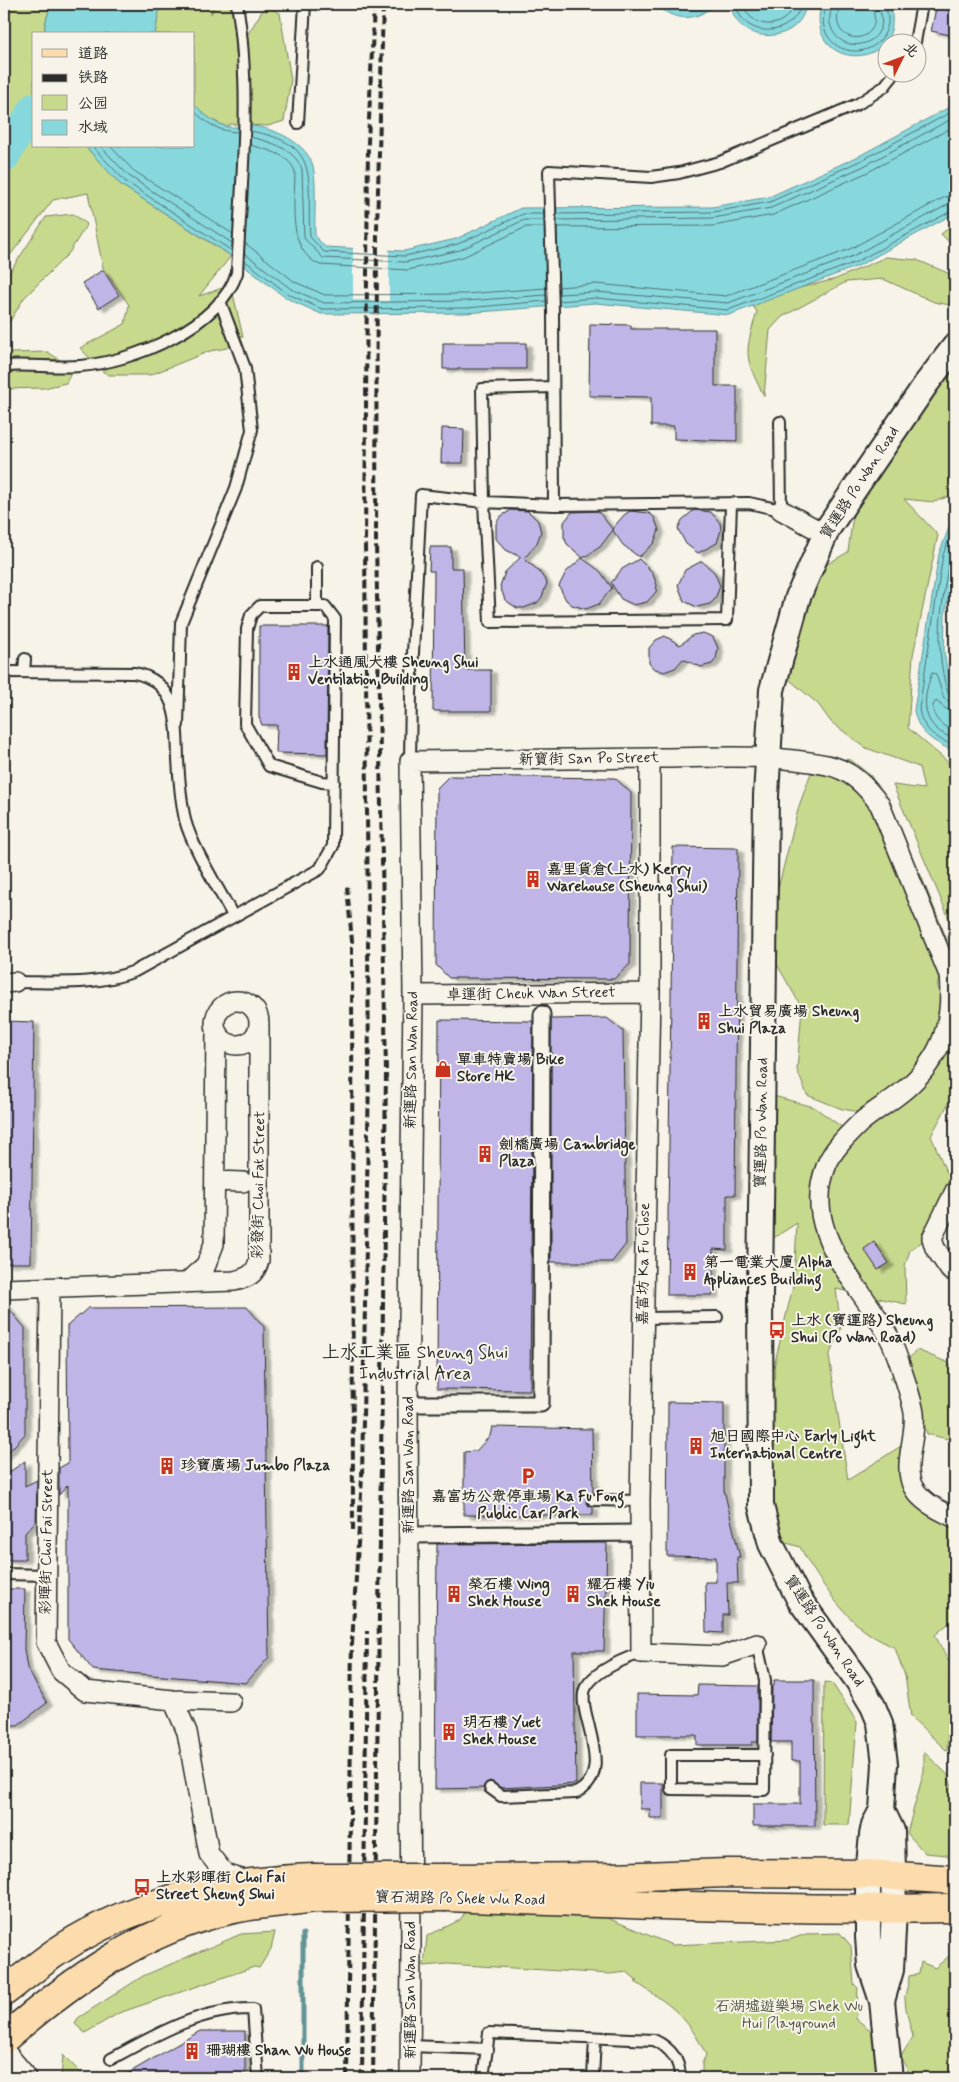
<svg xmlns="http://www.w3.org/2000/svg" width="959" height="2082" font-family="Mynerve,'LXGW WenKai TC',sans-serif">
	<defs>
		<filter id="shadow"><feDropShadow dx="5.5" dy="3" stdDeviation="1" flood-color="#0004"/></filter>
	</defs>
	<rect width="100%" height="100%" fill="#f7f3e8"/>
	<filter id="ink" filterUnits="userSpaceOnUse"><feTurbulence type="fractalNoise" baseFrequency=".02" numOctaves="2"/><feDisplacementMap in="SourceGraphic" scale="10" xChannelSelector="R" yChannelSelector="G"/><feConvolveMatrix kernelMatrix="1 2 1 2 8 2 1 2 1" color-interpolation-filters="sRGB"/></filter>
	<g filter="url(#ink)">
		<!-- green -->
		<path fill="#c7d98d" stroke="#79825c" d="M9 4H51L45 24V34H34V146H85L121 185 231 256 199 296 231 285 243 337 227 348 210 351 150 375H109L102 371 80 348 125 324 129 305 103 268 88 193 53 200 4 263V14Z
			M160 4H213L211 14 215 4H235L236 53 266 5 280 13 291 80 284 121 268 126 230 124 226 127 207 117 194 104V34H155Z
			M73 214 87 224 69 253 24 298 4 331V281L46 217Z
			M955 223V248L941 234Z
			M886 257 917 260 955 276V306L934 302 883 279 846 282 782 317 770 330 764 396C744 357 744 354 757 312L751 303 783 292 836 279Z
			M48 352 73 369 66 383 44 388 4 389V366L10 353Z
			M955 355V494L934 502 904 499 938 535 913 655 908 728 955 768V933L893 785 924 789 919 767 866 748 831 722 818 704 784 675 822 567 848 552 855 500Z
			M817 756 851 760 871 776 893 815 875 814 881 836 896 863 920 873 947 940 937 988 955 992V1091L931 1136 946 1171 954 1176 955 1185 926 1239 910 1250 905 1266 906 1304 836 1289 841 1329 829 1356 848 1480 901 1446 899 1476 930 1507 955 1522V1618L935 1635 950 1664 947 1751 911 1717 905 1676 895 1648C886 1643 876 1639 868 1633 842 1615 815 1575 800 1547L780 1541 766 1556 767 1396 794 1282 797 1223 772 1239 748 1224 755 1091 814 1107 849 1132 875 1115 842 1109 807 1095 797 1070 802 1008 771 954 772 912 799 806Z
			M917 1350 949 1363 955 1370V1434L952 1440 927 1434 920 1407 890 1378Z
			M824 1682 832 1683 857 1722 849 1825H823Z
			M924 1752 948 1775 955 1796V1868L947 1855 925 1853 907 1833 924 1771Z
			M471 1903 586 1909 672 1945 789 1940 806 1934 840 1933 851 1946 854 1984 858 1988 856 2019 881 2038 884 2070 874 2078H702V2063L706 2055C688 2016 671 2005 635 1982L638 1981 627 1972 610 1974 447 1964 424 1966 427 1936 460 1920Z
			M275 1932 271 1949 259 1968 254 1967 119 2013 85 2033 75 2024 78 2018 143 1976 241 1934Z
			M955 1951V2078H906L910 2076 901 2056 913 2037C910 2023 905 2011 905 1997 906 1990 909 1983 909 1976L919 1974 921 1962 935 1968Z
			M63 2055 86 2078H61Z"/>
		<!-- water -->
		<path fill="#87d8dd" stroke="#629396" d="M51 4H160L155 34H45V24Z
			M656 4H714C698 22 673 22 656 4Z
			M731 4H806C801 46 735 46 731 4Z
			M821 4H890C909 72 804 74 821 4Z
			M194 104C203 113 212 122 225 126 233 129 243 125 252 126 274 128 307 143 313 166 317 183 314 217 315 236L325 247 404 251 456 239 521 208 712 207 769 197 859 156 955 104V213L858 266 729 315 595 303 466 313 321 314 286 298 224 251 121 185 85 146H194Z
			M955 512V559L945 615 944 652 949 679 955 697V752C935 742 918 735 914 710L939 554Z"/>
		<!-- pier -->
		<path fill="#f7f3e8" d="M353 246 389 248V301L353 300Z"/>
		<g fill="none" stroke-linecap="round" stroke-linejoin="round">
			<!-- shore -->
			<path stroke="#507072" stroke-width="1" d="M736 4C742 40 794 38 801 4
				M743 4C751 31 786 31 794 4
				M826 4C825 12 822 19 824 27 832 59 879 59 887 27 890 19 886 12 886 4
				M832 4C831 12 828 19 831 27 839 51 873 50 881 27 883 19 880 12 879 4
				M839 4C839 10 836 17 838 24 843 42 869 42 874 24 876 17 872 10 872 4
				M194 111C207 124 220 132 238 132
				M250 131C324 143 306 180 310 237L324 252 405 256 458 244 523 214H544
				M250 137C272 142 293 148 302 169L304 238 323 258 406 262 460 250 524 220H544
				M250 145C267 150 287 153 295 171 295 201 286 250 320 265L408 270 463 257 526 227H544
				M92 146 125 181 232 251
				M100 146 129 176 232 243
				M110 146 134 171 233 234
				M556 214 713 212 770 202 862 160 955 110
				M557 220 713 218 771 208 864 166 955 117
				M557 227 713 226 773 215 868 172 955 126
				M245 243 295 282 325 295 465 294 546 288
				M244 253 291 289 324 303 466 301 546 295
				M244 260 288 294 322 309 466 308 546 301
				M559 287 596 284 726 296 850 249 945 197 955 195
				M559 294 596 292 728 303 853 256 949 204 955 203
				M559 301 596 298 728 310 856 262 955 209
				M955 522 943 555 919 709C922 730 937 739 955 746
				M955 561 951 562 948 566C941 610 934 650 948 693L955 697
				M955 703 944 699 936 674 932 673C921 702 921 728 955 739
				M955 711 946 709 936 701 933 705C932 719 943 727 955 731"/>
			<!-- stream -->
			<path stroke="#629396" stroke-width="5" d="M303 1934V2078"/>
			<!-- river -->
			<path stroke="#87d8dd" stroke-width="29" d="M4 159 34 107"/>
		</g>
		<!-- building -->
		<path fill="#c0b5e6" stroke="#2b2b2b" filter="url(#shadow)" d="M937 4H955V36L931 31Z
			M103 270 119 295 99 308 82 283Z
			M590 324 631 325V329H715V386H737V441L674 439V426H651V397L589 396Z
			M443 343H526V369H443Z
			M442 428 464 429 463 463H441Z
			M511 510 528 511 538 521 541 532 537 543 524 559 538 570 547 583 542 597 537 603 524 608H517L505 600 500 586 505 572 521 557 506 550 496 539V524L500 517Z
			M694 510 711 512 720 523 721 530 717 543 698 553 686 544 678 529 682 520Z
			M598 511 613 530 600 547 583 558 567 544 564 537V522L572 512Z
			M630 511 649 513 654 517 659 530 654 543 639 557 623 545 612 529 624 515Z
			M430 547H451V568H463L465 670H491V711H433L434 571H429Z
			M582 558 600 571 612 588 599 604 586 609 572 605 566 600 559 586 566 572Z
			M639 559 652 572 657 585 656 592 647 602 634 605 621 599 611 583 622 569Z
			M702 561 715 573 720 586 715 599 710 604 697 607 684 601 678 585 685 570Z
			M259 626H328L327 754 276 753 277 725H262L259 717Z
			M703 633 713 637 718 648 716 659 712 664 701 667 683 659 675 668 664 672 653 668 649 663V648L656 640 665 636 680 645 693 635Z
			M449 776 615 778 631 793 630 964 614 979 449 978 436 965 437 788Z
			M673 847 738 848 735 1195H727V1250L713 1249V1295H667Z
			M607 1018 623 1031 626 1244 612 1262H551V1019Z
			M439 1020 533 1021 530 1390 437 1389Z
			M4 1021 34 1022 31 1263H4Z
			M874 1242 889 1263 878 1270 864 1249Z
			M4 1303 25 1328V1434L4 1457Z
			M247 1307 264 1327 269 1657 246 1683 93 1670 68 1639V1485L59 1495V1468L68 1463 67 1326 88 1308Z
			M668 1402 724 1403V1490L740 1557H737L738 1583H727L728 1615H723V1633L706 1632 705 1582H716V1557L667 1556Z
			M492 1427 592 1429 593 1493 587 1496 586 1500 589 1506 593 1507V1515H464V1452L476 1451 490 1436Z
			M25 1461V1486L37 1480 36 1521 25 1533V1560H4V1476Z
			M607 1543 604 1651H574L576 1784 501 1788 490 1781 485 1784 483 1788 435 1789 437 1544Z
			M4 1589H25L24 1649 27 1668 47 1703 18 1725H4Z
			M774 1680H814L815 1826H753V1804H800V1761H791V1742H771L772 1686H774Z
			M698 1685 758 1686V1742H752V1745H697V1735H637V1694L697 1695Z
			M640 1783H663V1818H650V1809H640Z
			M200 2031H245V2078H120Z"/>
		<g fill="none" stroke-linecap="round" stroke-linejoin="round">
			<!-- service casing -->
			<g stroke="#2b2b2b" stroke-width="14">
				<path id="service" d="M915 42 922 4
					M298 123 305 4
					M4 366C29 364 55 368 80 366 133 362 219 327 237 273 241 184 252 92 237 4
					M553 387 482 389 484 502 554 505
					M780 422 781 510 749 503 554 505 553 312 549 171 651 177 679 173 720 162 858 104 884 87 896 72
					M317 567V606
					M4 672 134 673C178 681 177 723 178 759 179 779 181 801 185 820 192 847 219 889 233 916
					M24 672 25 659
					M178 725 181 623 236 488 252 430 245 368 220 301
					M410 761 411 693 421 495 484 502 490 622 727 620 731 504
					M15 982C56 982 97 986 135 971L320 869 333 846 335 619 325 606H260L251 615 247 629 245 724 269 766 322 782 334 783
					M643 1318 717 1317
					M593 1500 640 1501
					M4 1574 47 1575
					M757 1644 765 1680 764 1790 671 1789V1755H765
					M490 1788 501 1796 576 1793C619 1772 573 1709 586 1687 596 1670 624 1659 641 1653
					M410 2046 488 2049
					M111 2059C155 2035 201 2008 253 2009L258 2078
					M483 2078 489 2033 654 2040C671 2048 680 2060 680 2078
					M593 2078 595 2038"/>
			</g>
			<!-- pedestrian casing -->
			<g stroke="#2b2b2b" stroke-width="19">
				<path id="pedestrian" d="M408 1404H541L542 1014
					M409 1535 640 1533"/>
			</g>
			<!-- minor casing -->
			<g stroke="#2b2b2b" stroke-width="22">
				<path id="minor" d="M781 510 825 534
					M650 758V993L640 1501 641 1653 722 1656 757 1644
					M4 983 15 982
					M413 995 650 993
					M215 1023a22 22 0 1 1 44 0a22 22 0 1 1-44 0Z
					M215 1181 243 1182
					M950 1270 935 1248 932 1238 955 1191
					M186 1283 206 1265 214 1244 216 1031
					M4 1289 234 1281C248 1278 256 1274 259 1260V1026
					M50 1289 46 1642 61 1671 85 1691 173 1700 231 1702
					M173 1700 187 1732 209 1854 225 1874 248 1881
					M410 2078 411 1945 408 1404 413 995 410 761C491 760 572 759 653 758 710 758 771 753 827 765 851 770 866 786 880 805L949 975C953 1019 944 1053 911 1084 896 1099 876 1109 860 1123 848 1135 834 1148 827 1164 798 1235 863 1284 891 1341 897 1354 912 1399 914 1413 917 1436 902 1465 913 1487 922 1503 940 1510 955 1518"/>
			</g>
			<!-- tertiary casing -->
			<g stroke="#2b2b2b" stroke-width="28">
				<path id="tertiary" d="M882 1810 892 1831 894 1910 891 1970 882 2001
					M890 2078 882 2001 870 1965 868 1937V1874L872 1835 874 1825 882 1810 885 1764 880 1723 873 1706 858 1681 799 1599 771 1544 761 1506 760 1292 766 796 772 690 798 597 828 528 926 384 955 346"/>
			</g>
			<!-- secondary casing -->
			<g stroke="#2b2b2b" stroke-width="31">
				<path id="secondary" d="M4 2057 22 2078"/>
			</g>
			<!-- primary casing -->
			<g stroke="#2b2b2b" stroke-width="31">
				<path id="primary" d="M445 1878 612 1877 728 1873 868 1874 955 1880
					M446 1897C616 1904 785 1911 955 1908
					M4 1992C21 1979 38 1965 55 1953 132 1901 223 1881 314 1878
					M4 2039C72 1980 143 1929 233 1909 260 1903 289 1902 316 1898"/>
			</g>
			<!-- service -->
			<use href="#service" stroke="#f7f3e8" stroke-width="10"/>
			<!-- pedestrian -->
			<use href="#pedestrian" stroke="#f7f3e8" stroke-width="15"/>
			<!-- minor -->
			<use href="#minor" stroke="#f7f3e8" stroke-width="19"/>
			<!-- tertiary -->
			<use href="#tertiary" stroke="#f7f3e8" stroke-width="24"/>
			<!-- secondary -->
			<use href="#secondary" stroke="#f7f3e8" stroke-width="28"/>
			<!-- primary -->
			<use href="#primary" stroke="#fcdcac" stroke-width="28"/>
			<!-- rail -->
			<path stroke="#2b2b2b" stroke-width="4" stroke-dasharray="8 4" stroke-linecap="butt" d="M347 887 352 941 353 1530
				M352 1644 362 1477 369 1073 365 542 368 143 374 4
				M347 2078 352 1637
				M362 2078 367 1631
				M373 2078 386 1072 376 541 377 228 383 4"/>
			<!-- primary-bridge casing -->
			<g stroke="#2b2b2b" stroke-width="31" stroke-linecap="butt">
				<path id="primary-bridge" d="M314 1878H445
					M316 1898 446 1897"/>
			</g>
			<!-- primary-bridge -->
			<use href="#primary-bridge" stroke="#fcdcac" stroke-width="28"/>
		</g>
	</g>
	<!-- icons -->
	<defs>
		<g id="building-bare" transform="scale(1.35)"><path d="M-4-6H4V6H1V3H-1V6H-4ZM-2.5-4.3h1.7v1.8h-1.7ZM.8-4.3h1.7v1.8H.8ZM-2.5-1h1.7V.8h-1.7ZM.8-1h1.7V.8H.8Z" fill="#c8321e" stroke="#f7f3e8" stroke-width="2.5" paint-order="stroke"/></g>
		<g id="shop-bare" transform="scale(1.35)"><path d="M-5-2.5h2.3a2.7 3.5 0 0 1 5.4 0H5L5.5 6h-11ZM-1.5-2.5h3a1.5 2.3 0 0 0-3 0Z" fill="#c8321e" stroke="#f7f3e8" stroke-width="2.5" paint-order="stroke"/></g>
		<g id="bus-bare" transform="scale(1.35)"><path d="M-5-6H5V4H4V6H2V4H-2V6H-4V4H-5ZM-3.5-4V0h7V-4ZM-3.5 1.2v1.5H-2V1.2ZM2 1.2v1.5H3.5V1.2Z" fill="#c8321e" stroke="#f7f3e8" stroke-width="2.5" paint-order="stroke"/></g>
		<g id="parking-bare" transform="scale(1.35)"><path d="M-3.5-5.5H1a3.5 3.5 0 0 1 0 7H-1V5.5H-3.5ZM-1-3.4V-.6H.8a1.4 1.4 0 0 0 0-2.8Z" fill="#c8321e" stroke="#f7f3e8" stroke-width="2.5" paint-order="stroke"/></g>
	</defs>
	<g fill-rule="evenodd">
		<use href="#building-bare" x="294" y="672"/>
		<use href="#building-bare" x="533" y="879"/>
		<use href="#building-bare" x="704" y="1021"/>
		<use href="#shop-bare" x="443" y="1069"/>
		<use href="#building-bare" x="485" y="1154"/>
		<use href="#building-bare" x="690" y="1272"/>
		<use href="#bus-bare" x="777" y="1330"/>
		<use href="#building-bare" x="696" y="1446"/>
		<use href="#building-bare" x="167" y="1466"/>
		<use href="#parking-bare" x="528" y="1476"/>
		<use href="#building-bare" x="454" y="1594"/>
		<use href="#building-bare" x="573" y="1594"/>
		<use href="#building-bare" x="449" y="1732"/>
		<use href="#bus-bare" x="142" y="1887"/>
		<use href="#building-bare" x="192" y="2051"/>
	</g>
	<g text-anchor="middle" dominant-baseline="central" stroke-width="4" stroke-linejoin="round" paint-order="stroke">
		<!-- street labels -->
		<g font-size="15" fill="#2b2b2b" stroke="#f7f3e8">
			<text transform="translate(860 483) rotate(-57)">寶運路 Po Wan Road</text>
			<text transform="translate(589 759) rotate(-1)">新寶街 San Po Street</text>
			<text transform="translate(531 994) rotate(-1)">卓運街 Cheuk Wan Street</text>
			<text transform="translate(412 1060) rotate(-89)">新運路 San Wan Road</text>
			<text transform="translate(762 1123) rotate(-89)">寶運路 Po Wan Road</text>
			<text transform="translate(259 1185) rotate(-89)">彩發街 Choi Fat Street</text>
			<text transform="translate(644 1264) rotate(-89)">嘉富坊 Ka Fu Close</text>
			<text transform="translate(409 1465) rotate(-90)">新運路 San Wan Road</text>
			<text transform="translate(47 1542) rotate(-89)">彩暉街 Choi Fai Street</text>
			<text transform="translate(824 1631) rotate(56)">寶運路 Po Wan Road</text>
			<text transform="translate(460 1899) rotate(1)">寶石湖路 Po Shek Wu Road</text>
			<text transform="translate(411 1990) rotate(-90)">新運路 San Wan Road</text>
		</g>
		<!-- poi labels -->
		<g font-size="15" font-weight="bold" fill="#2b2b2b" stroke="#f7f3e8" text-anchor="start">
			<text x="308" y="663">上水通風大樓 Sheung Shui<tspan x="308" dy="17">Ventilation Building</tspan></text>
			<text x="547" y="870">嘉里貨倉(上水) Kerry<tspan x="547" dy="17">Warehouse (Sheung Shui)</tspan></text>
			<text x="718" y="1012">上水貿易廣場 Sheung<tspan x="718" dy="17">Shui Plaza</tspan></text>
			<text x="457" y="1060">單車特賣場 Bike<tspan x="457" dy="17">Store HK</tspan></text>
			<text x="499" y="1145">劍橋廣場 Cambridge<tspan x="499" dy="17">Plaza</tspan></text>
			<text x="704" y="1263">第一電業大廈 Alpha<tspan x="704" dy="17">Appliances Building</tspan></text>
			<text x="791" y="1321">上水 (寶運路) Sheung<tspan x="791" dy="17">Shui (Po Wan Road)</tspan></text>
			<text x="710" y="1437">旭日國際中心 Early Light<tspan x="710" dy="17">International Centre</tspan></text>
			<text x="181" y="1466">珍寶廣場 Jumbo Plaza</text>
			<text x="528" y="1497" text-anchor="middle">嘉富坊公衆停車場 Ka Fu Fong<tspan x="528" dy="17">Public Car Park</tspan></text>
			<text x="468" y="1585">榮石樓 Wing<tspan x="468" dy="17">Shek House</tspan></text>
			<text x="587" y="1585">耀石樓 Yiu<tspan x="587" dy="17">Shek House</tspan></text>
			<text x="463" y="1723">玥石樓 Yuet<tspan x="463" dy="17">Shek House</tspan></text>
			<text x="156" y="1878">上水彩暉街 Choi Fai<tspan x="156" dy="17">Street Sheung Shui</tspan></text>
			<text x="206" y="2051">珊瑚樓 Shan Wu House</text>
		</g>
		<!-- park labels -->
		<g font-size="15" fill="#525644" stroke="#f7f3e8">
			<text x="789" y="2007">石湖墟遊樂場 Shek Wu<tspan x="789" dy="17">Hui Playground</tspan></text>
		</g>
		<!-- quarter labels -->
		<g font-size="18" fill="#2b2b2b" stroke="#f7f3e8">
			<text x="415" y="1353">上水工業區 Sheung Shui<tspan x="415" dy="21">Industrial Area</tspan></text>
		</g>
	</g>
	<!-- margin -->
	<rect width="959" height="2082" fill="none" stroke="#f7f3e8" stroke-width="20"/>
	<rect x="10" y="10" width="939" height="2062" fill="none" stroke="#2b2b2b" stroke-width="2" filter="url(#ink)"/>
	<!-- legend -->
	<rect x="32" y="32" width="162" height="115" fill="#f7f3e8" stroke="#a5a39c"/>
	<rect x="42" y="49" width="25" height="8" fill="#fcdcac" stroke="#a5a39c"/>
	<text x="78" y="58" font-size="15" fill="#2b2b2b">道路</text>
	<rect x="42" y="74" width="25" height="8" fill="#2b2b2b" stroke="#a5a39c"/>
	<text x="78" y="82" font-size="15" fill="#2b2b2b">铁路</text>
	<rect x="42" y="95" width="25" height="15" fill="#c7d98d" stroke="#a5a39c"/>
	<text x="78" y="108" font-size="15" fill="#2b2b2b">公园</text>
	<rect x="42" y="120" width="25" height="15" fill="#87d8dd" stroke="#a5a39c"/>
	<text x="78" y="132" font-size="15" fill="#2b2b2b">水域</text>
	<!-- north arrow -->
	<g transform="translate(902 58) rotate(48)"><circle r="24" fill="#f7f3e8" stroke="#a5a39c"/>
	<path d="M0-4L9 19L0 12L-9 19Z" fill="#c8321e"/>
	<text y="-8" font-size="14" font-weight="bold" text-anchor="middle" fill="#2b2b2b">北</text>
	</g>
</svg>
